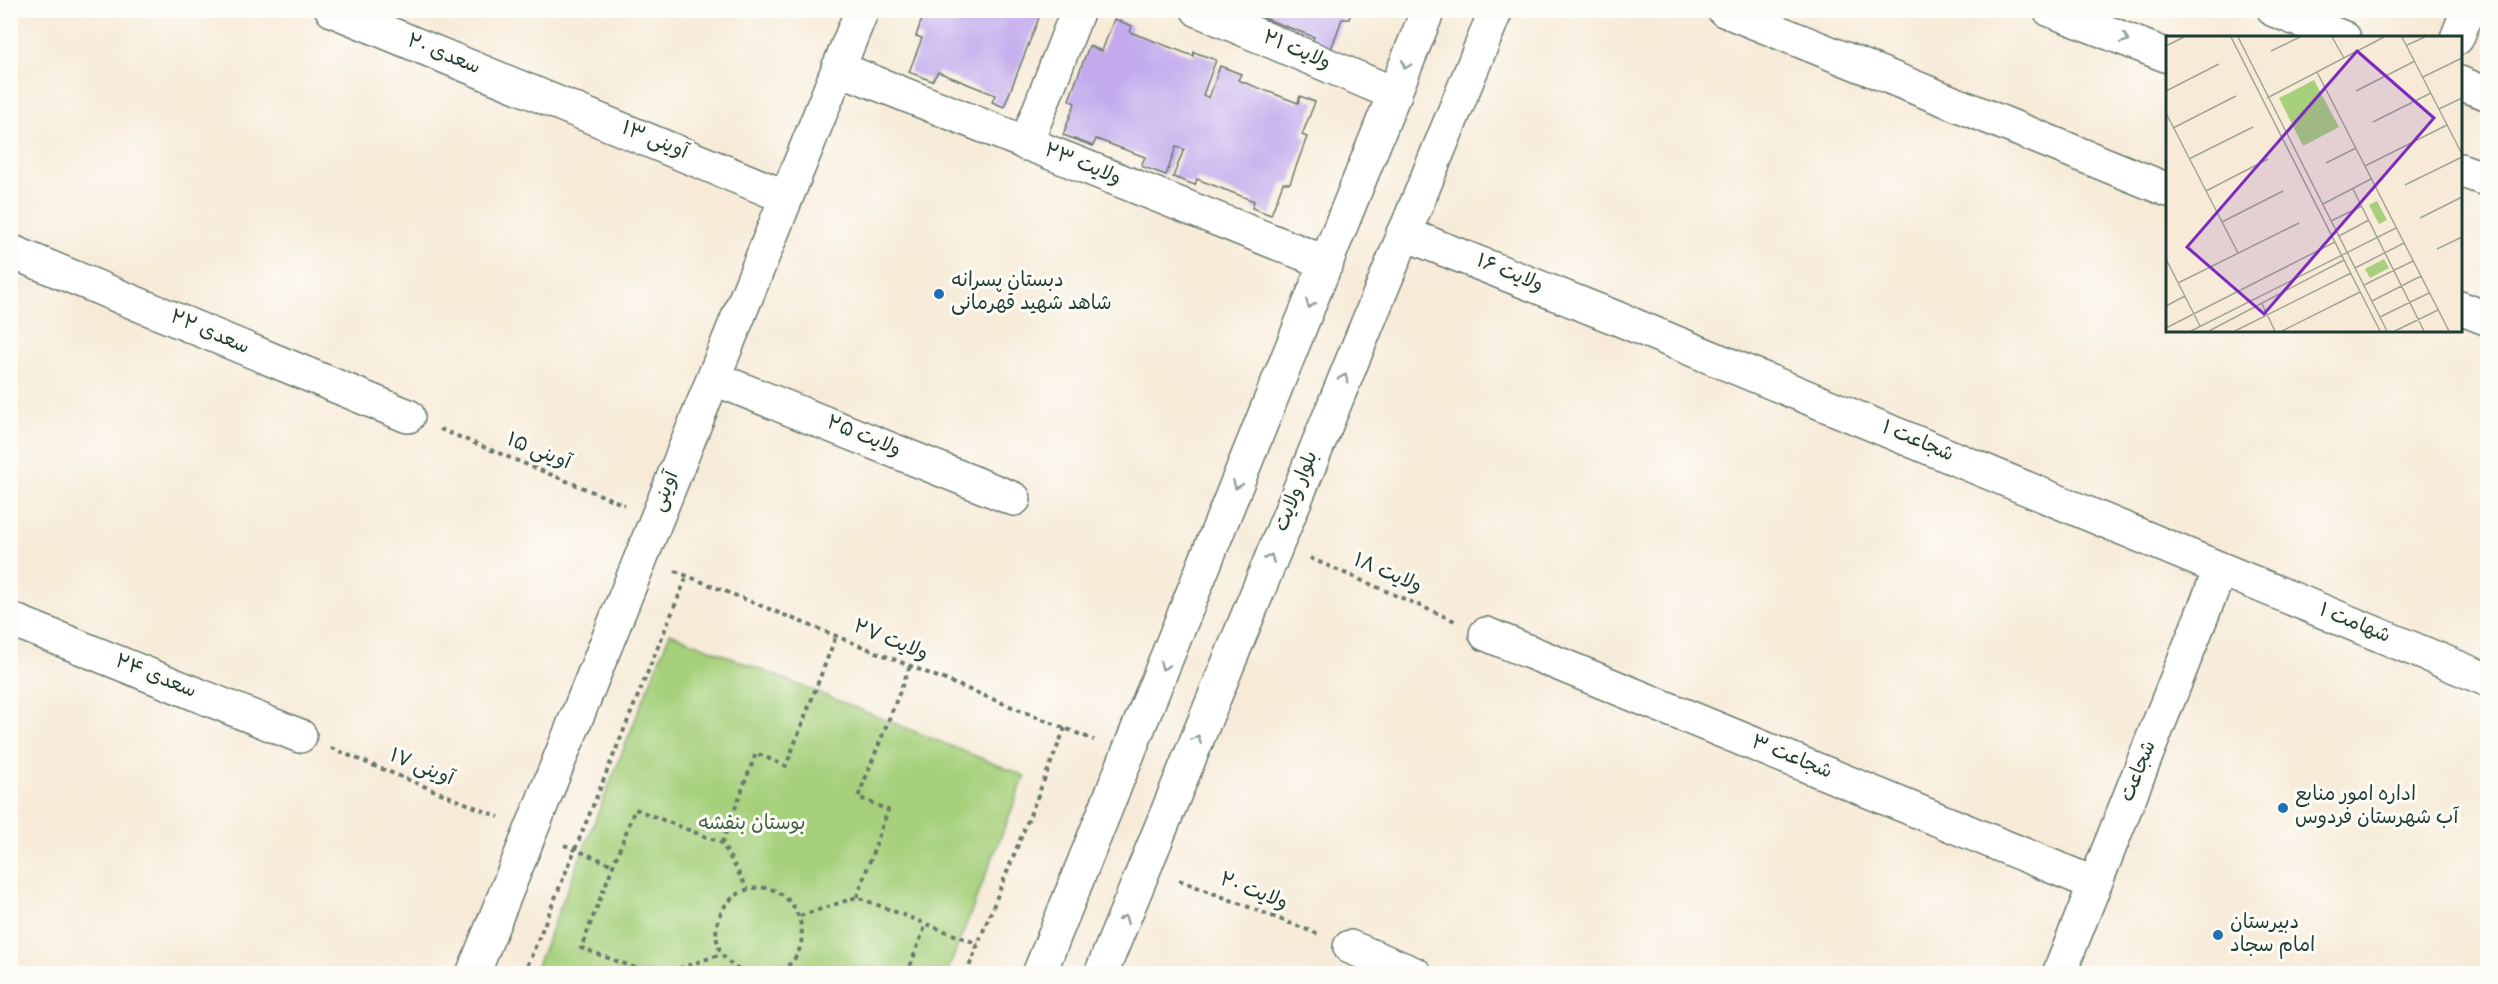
<svg xmlns="http://www.w3.org/2000/svg" width="2498" height="984" font-family="'Gochi Hand','Playpen Sans Arabic',sans-serif">
	<rect width="100%" height="100%" fill="#fdfcf7"/>
	<filter id="ink" filterUnits="userSpaceOnUse"><feTurbulence type="fractalNoise" baseFrequency=".0167" numOctaves="2"/><feDisplacementMap in="SourceGraphic" scale="12" xChannelSelector="R" yChannelSelector="G"/><feConvolveMatrix kernelMatrix="1 2 1 2 8 2 1 2 1" color-interpolation-filters="sRGB"/></filter>
	<filter id="wash" filterUnits="userSpaceOnUse"><feTurbulence type="fractalNoise" baseFrequency=".008" numOctaves="4" result="noise"/><feDisplacementMap in="SourceGraphic" scale="24" xChannelSelector="R" yChannelSelector="G"/><feGaussianBlur stdDeviation="1.35" result="paint"/><feColorMatrix in="noise" values="0 0 0 0 0 0 0 0 0 0 0 0 0 0 0 0 0 1.4 0 .05"/><feComposite in="paint" operator="in"/></filter>
	<g filter="url(#wash)">
		<rect width="100%" height="100%" fill="#f7ebd8"/>
		<!-- green -->
		<path fill="#a6d07b" stroke="#628658" stroke-width="1.5" d="M670 633 1025 776 947 973H534Z"/>
		<g id="blocks">
			<!-- building -->
			<path fill="#c2aaed" d="M925 10H1042L1004 107 992 102 995 95 938 72 932 81 909 72 922 38 916 36Z
				M1233 10H1352L1349 19H1342L1330 52 1311 45 1314 37 1256 15 1254 21Z
				M1114 19 1132 26 1130 32 1193 56 1194 52 1216 60 1203 95 1209 98 1220 66 1241 74 1238 80 1298 103 1300 96 1315 102 1302 135 1307 137 1290 183H1283L1271 215 1252 208 1254 201 1197 179 1195 185 1173 177 1184 149 1176 147 1166 175 1141 166 1145 157 1096 139 1093 146 1063 135 1075 103 1069 100 1089 46 1102 51Z"/>
		</g>
	</g>
	<g filter="url(#ink)">
		<use href="#blocks" fill-opacity="0" stroke="#6b7a6d" stroke-width="1.5"/>
		<g fill="none" stroke-linecap="round" stroke-linejoin="round">
			<!-- minor casing -->
			<g stroke="#6b7a6d" stroke-width="36">
				<path id="minor" d="M332 10 786 197
					M1198 10 1395 94
					M1724 10 2168 190
					M2050 10 2168 56
					M2274 10 2344 38
					M2457 38 2468 10
					M838 68 1327 263
					M2460 83 2488 94
					M1026 144 1078 10
					M2460 170 2488 180
					M1403 233 1614 317 2488 680
					M10 251 408 416
					M2460 308 2488 319
					M713 378 1014 499
					M10 619 300 736
					M1486 634 2095 884
					M1350 947 1415 974
					M473 974 862 10
					M1039 974 1428 10
					M1101 974 1496 10
					M2059 974 2220 570"/>
			</g>
			<!-- path -->
			<path stroke="#6b7a6d" stroke-width="4" stroke-dasharray="4.5 4.5" stroke-linecap="butt" d="M440 429 625 505
				M1310 558 1455 621
				M675 571 1094 740
				M331 748 499 817
				M722 843 756 753 786 766 836 636
				M564 845 613 865
				M1179 880 1318 934
				M857 897 888 810 858 797 910 666
				M800 916 857 897 978 944
				M524 974 687 576
				M652 974 581 948 635 809 722 843 748 890
				M662 974 722 954
				M747 974C737 969 727 963 722 954 708 930 721 899 746 890 798 872 828 958 771 974
				M907 974 926 924
				M966 974 1065 728"/>
			<!-- minor -->
			<use href="#minor" stroke="#fff" stroke-width="33"/>
		</g>
		<!-- one-way arrows -->
		<defs><path id="oneway-chevron" d="M-2-3.5L2.5 0L-2 3.5" fill="none" stroke-width="1.6" stroke-linecap="round" stroke-linejoin="round" transform="scale(1.5)"/></defs>
		<g stroke="#8f9e9a">
			<use href="#oneway-chevron" transform="translate(2125 39) rotate(21)"/>
			<use href="#oneway-chevron" transform="translate(1406 65) rotate(112)"/>
			<use href="#oneway-chevron" transform="translate(1310 304) rotate(112)"/>
			<use href="#oneway-chevron" transform="translate(1344 378) rotate(-68)"/>
			<use href="#oneway-chevron" transform="translate(1237 485) rotate(112)"/>
			<use href="#oneway-chevron" transform="translate(1270 558) rotate(-68)"/>
			<use href="#oneway-chevron" transform="translate(1164 666) rotate(112)"/>
			<use href="#oneway-chevron" transform="translate(1197 739) rotate(-68)"/>
			<use href="#oneway-chevron" transform="translate(1124 919) rotate(-68)"/>
		</g>
	</g>
	<!-- markers -->
	<g fill="#1f6fb2" stroke="#fdfcf7" stroke-width="2">
		<circle cx="939" cy="294" r="6"/>
		<circle cx="2283" cy="808" r="6"/>
		<circle cx="2218" cy="935" r="6"/>
	</g>
	<g text-anchor="middle" dominant-baseline="central" stroke-width="6" stroke-linejoin="round" paint-order="stroke">
		<!-- street labels -->
		<g font-size="20" fill="#1f3d34" stroke="#fdfcf7">
			<text transform="translate(1296 52) rotate(23)">ولایت ۲۱</text>
			<text transform="translate(443 56) rotate(22)">سعدی ۲۰</text>
			<text transform="translate(654 142) rotate(22)">آوینی ۱۳</text>
			<text transform="translate(1082 166) rotate(22)">ولایت ۲۳</text>
			<text transform="translate(1509 275) rotate(22)">ولایت ۱۶</text>
			<text transform="translate(209 334) rotate(23)">سعدی ۲۲</text>
			<text transform="translate(863 438) rotate(22)">ولایت ۲۵</text>
			<text transform="translate(1917 443) rotate(23)">شجاعت ۱</text>
			<text transform="translate(538 453) rotate(22)">آوینی ۱۵</text>
			<text transform="translate(667 492) rotate(-68)">آوینی</text>
			<text transform="translate(1298 492) rotate(-68)">بلوار ولایت</text>
			<text transform="translate(1387 575) rotate(23)">ولایت ۱۸</text>
			<text transform="translate(2354 625) rotate(22)">شهامت ۱</text>
			<text transform="translate(890 642) rotate(22)">ولایت ۲۷</text>
			<text transform="translate(155 678) rotate(22)">سعدی ۲۴</text>
			<text transform="translate(1791 759) rotate(22)">شجاعت ۳</text>
			<text transform="translate(421 769) rotate(22)">آوینی ۱۷</text>
			<text transform="translate(2140 772) rotate(-68)">شجاعت</text>
			<text transform="translate(1253 893) rotate(21)">ولایت ۲۰</text>
		</g>
		<!-- poi labels -->
		<g font-size="20" fill="#1f3d34" stroke="#fdfcf7" text-anchor="start">
			<text x="951" y="282">دبستان پسرانه<tspan x="951" dy="23">شاهد شهید قهرمانی</tspan></text>
			<text x="2295" y="796">اداره امور منابع<tspan x="2295" dy="23">آب شهرستان فردوس</tspan></text>
			<text x="2230" y="924">دبیرستان<tspan x="2230" dy="23">امام سجاد</tspan></text>
		</g>
		<!-- park labels -->
		<g font-size="20" fill="#416246" stroke="#fdfcf7">
			<text x="752" y="825">بوستان بنفشه</text>
		</g>
	</g>
	<!-- overview -->
	<g transform="translate(2166 36)">
		<rect width="296" height="296" fill="#f7ebd8"/>
		<path d="M148 44 173 91 137 110 113 62ZM211 165 221 184 213 188 203 169ZM218 223 223 232 204 242 199 233Z" fill="#a6d07b"/>
		<path fill="none" stroke="#a1a596" stroke-width="1.5" d="M65 1 214 295M72 1 221 295M166 1 178 22M236 1 296 118M241 9 259 1M0 10 18 1M105 15 134 1M151 36 283 295M257 41 296 22M0 55 53 28M190 55 249 25M101 62 218 1M273 73 296 62M0 77 72 217M207 86 265 57M7 92 70 60M23 123 87 91M160 127 190 112M199 130 281 89M239 149 296 121M187 153 258 295M40 155 102 123M157 168 205 143M254 182 296 161M165 185 196 170M56 186 117 155M173 200 203 184M271 213 296 201M0 223 34 290M189 232 238 207M12 247 133 187M198 249 247 225M206 265 255 240M96 268 109 295M0 270 19 260M214 281 263 257M0 292 169 206M25 295 230 192M43 295 178 224M69 295 185 237M116 295 194 256M229 295 272 274"/>
		<path fill="#7b2cbf" fill-opacity="0.15" stroke="#7b2cbf" stroke-width="3" d="M191 15 268 82 98 278 21 211Z"/>
		<rect width="296" height="296" fill="none" stroke="#1f3d34" stroke-width="3"/>
	</g>
	<!-- margin -->
	<rect width="2498" height="984" fill="none" stroke="#fdfcf7" stroke-width="36"/>
</svg>
